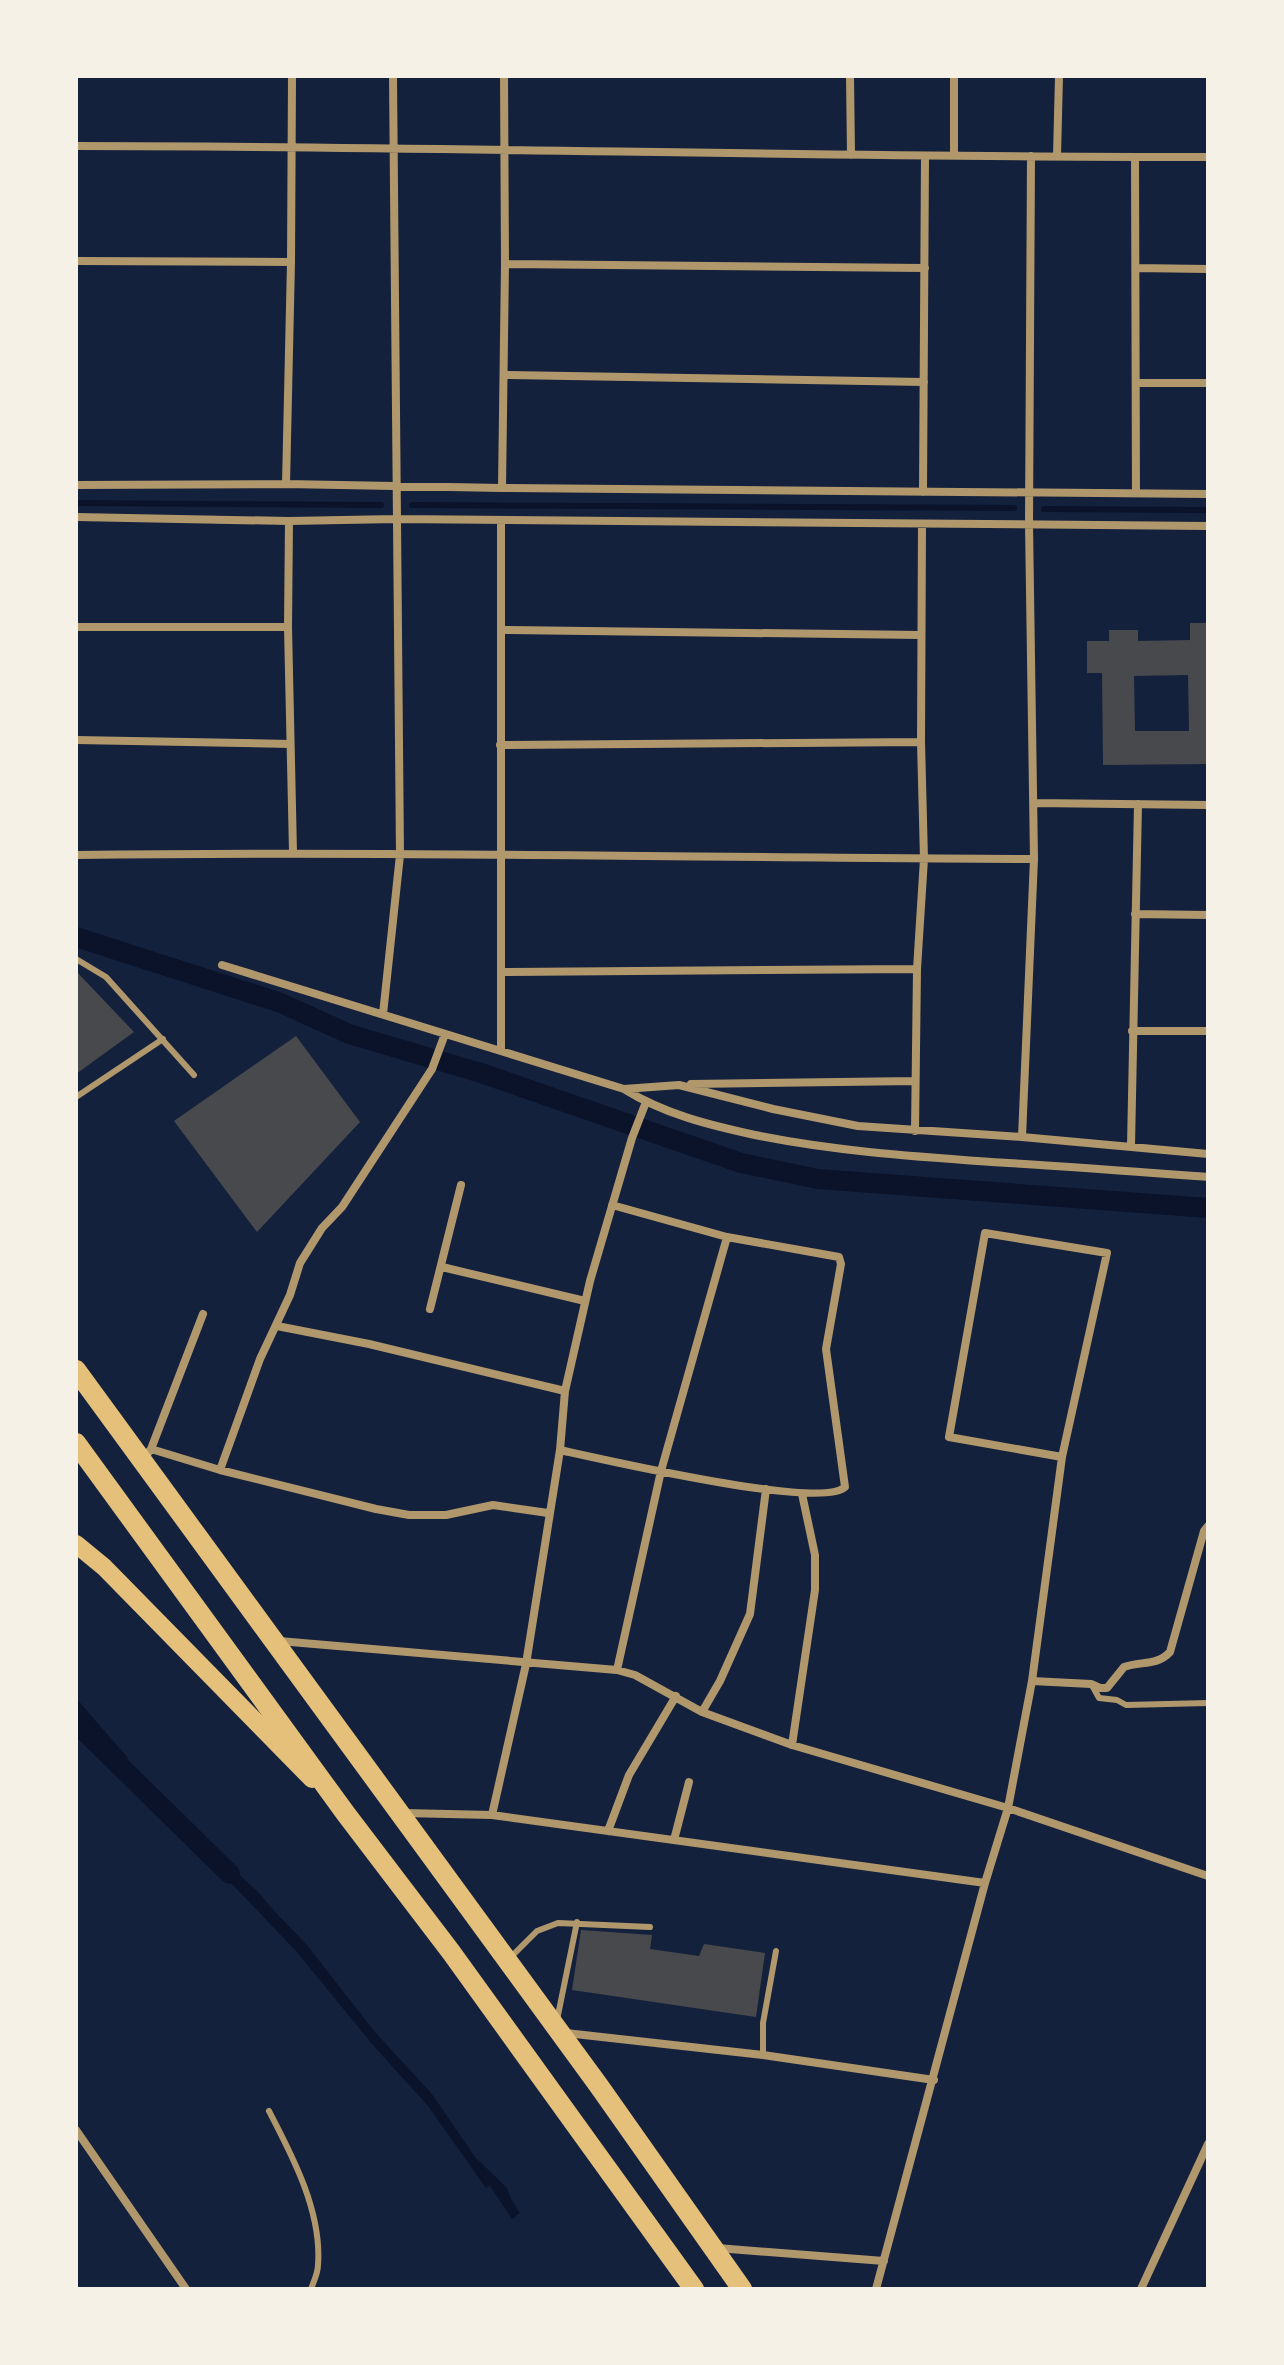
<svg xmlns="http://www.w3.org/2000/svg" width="1284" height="2365" font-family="'Asap Condensed',sans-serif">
	<rect width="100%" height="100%" fill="#14213d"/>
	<!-- water -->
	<path fill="#0b132b" d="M76 1698 128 1758 116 1774 76 1733Z
		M213 1849 259 1893 277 1914 307 1945 374 2031 432 2094 475 2157 507 2188 511 2199 520 2213 512 2219 490 2186 486 2188 428 2106 372 2044 296 1951 210 1861Z"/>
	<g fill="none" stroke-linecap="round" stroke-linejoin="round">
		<!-- stream -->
		<path stroke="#0b132b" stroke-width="6" d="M76 503 381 505
			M412 505 1014 508
			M1044 509 1208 510"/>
		<!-- canal -->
		<path stroke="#0b132b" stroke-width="20" d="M76 937 281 1003 349 1034 481 1073 741 1163 818 1179 1208 1208
			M76 1723 230 1874"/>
	</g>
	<!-- building -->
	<path fill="#48494c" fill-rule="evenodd" d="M1190 623H1208V764L1103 765 1102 673H1087V641H1109V630H1138V641L1190 640ZM1188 675 1189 731H1135L1134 676Z
		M76 971 134 1032 76 1074Z
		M296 1036 360 1122 257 1232 174 1121Z
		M581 1930 652 1935 650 1949 699 1956 704 1944 765 1953 756 2017 572 1990Z"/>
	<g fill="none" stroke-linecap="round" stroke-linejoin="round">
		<!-- service -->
		<path stroke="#b1986c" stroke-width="6" d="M76 959 106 977 194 1075
			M76 1097 163 1039
			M1093 1687 1099 1698 1117 1700 1126 1705 1208 1703
			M510 1958 537 1931 558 1923 650 1927
			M557 2020 577 1922
			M763 2055V2023L776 1951
			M269 2111C293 2157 322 2212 318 2265 318 2273 314 2281 311 2289"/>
		<!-- minor -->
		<path stroke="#b1986c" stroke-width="8" d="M850 76 851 155
			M76 146C453 146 831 158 1208 157
			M954 155V76
			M1057 156 1059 76
			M1135 157 1136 493
			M76 261 291 262
			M505 264 925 268
			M1136 268 1208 269
			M504 375 924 382
			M1137 383H1208
			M286 484 291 262 292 76
			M76 485 286 484 502 488 1208 494
			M502 488 505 264 504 76
			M923 492 925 156
			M76 517 289 521 396 519 1208 526
			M501 520V1051
			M289 521 288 627 293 852
			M76 627H288
			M502 630 921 635
			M76 740 290 744
			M500 745 921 742
			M1034 803 1208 805
			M76 855C395 851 715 858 1034 859
			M1135 914 1208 915
			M222 965 624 1089C664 1114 709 1125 755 1135 838 1152 923 1157 1008 1163 1075 1167 1141 1172 1208 1177
			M502 972 917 969
			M383 1014 400 855 393 76
			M1132 1031H1208
			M691 1084 915 1081
			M624 1089 679 1085 773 1109 858 1126 1022 1137 1208 1154
			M915 1131 917 969 924 859 921 742 922 524
			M1022 1137 1034 859 1029 524 1031 156
			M1131 1146 1138 804
			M442 1267 585 1301
			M430 1309 461 1185
			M277 1326 369 1344 565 1391
			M151 1449 203 1314
			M560 1450C601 1459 822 1510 845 1487L826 1349 841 1264 839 1257 727 1237 612 1205
			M142 1461 151 1449 220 1470 376 1509 409 1515H446L493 1505 548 1513
			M220 1470 260 1359 290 1295 300 1263 322 1228 342 1207 432 1069 445 1034
			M279 1641 617 1670 635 1675 702 1712 792 1745 1008 1808 1208 1876
			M617 1670 661 1471 727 1237
			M1032 1681 1091 1684 1100 1688H1107L1124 1667C1141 1661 1157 1666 1170 1652L1204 1531 1208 1526
			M702 1712 720 1681 750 1614 766 1489
			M792 1745 815 1590V1555L802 1494
			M404 1813 492 1815 985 1883
			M492 1815 526 1664 560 1450 565 1391 590 1281 632 1138 646 1102
			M608 1831 629 1775 676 1696
			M674 1840 689 1782
			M566 2033 763 2055 934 2080
			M76 2130 186 2289
			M717 2248 884 2261
			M876 2289 985 1883 1008 1808 1032 1681 1062 1457 1107 1253 985 1233 949 1437 1062 1457
			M1141 2289 1208 2144"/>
		<!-- primary -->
		<path stroke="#e5c07b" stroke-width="18" d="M76 1544 104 1567 312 1779"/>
		<!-- trunk -->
		<path stroke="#e5c07b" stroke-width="20" d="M76 1370 599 2086 742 2289
			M76 1443 346 1814 451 1952 694 2289"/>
	</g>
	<!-- border -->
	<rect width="1284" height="2365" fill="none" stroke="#f6f1e7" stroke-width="156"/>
</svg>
